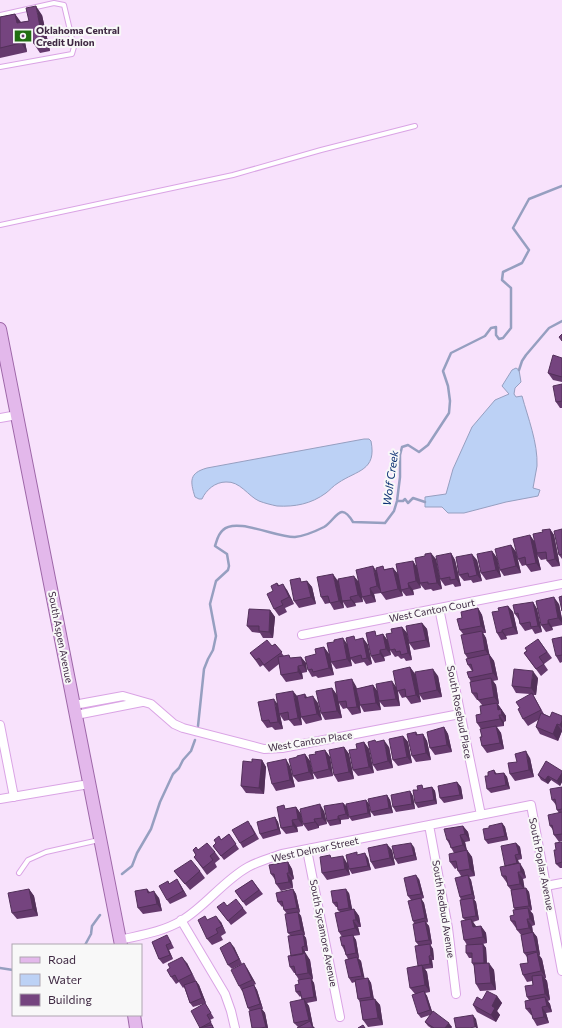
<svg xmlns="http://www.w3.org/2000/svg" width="562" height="1028" font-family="Commissioner,sans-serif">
	<rect width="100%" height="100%" fill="#f8e2fc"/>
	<!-- water -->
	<path fill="#bcd1f5" stroke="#969fc0" d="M516 368 519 370 521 382 515 388 514 394 516 397 522 396C528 418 538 443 537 466 536 473 534 481 533 488L540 490 538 496 506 502 464 513H448L442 507H425V497L446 494 453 469 472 427 495 400 509 394 502 386 512 370Z
		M364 439H369L371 441C377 471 357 470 338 483 333 486 330 490 326 493 311 504 295 507 277 506 272 505 264 503 259 501 248 496 240 481 226 482 215 482 206 490 202 499H199L195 497C190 481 189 473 207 468Z"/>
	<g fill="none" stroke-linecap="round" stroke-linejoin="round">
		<!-- stream -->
		<path stroke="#969fc0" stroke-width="2.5" d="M519 370 522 361 526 355 549 328 562 321
			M397 501H403L405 499 408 503 413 498 425 502
			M198 726 204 669 208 659 213 650 216 636 210 604 216 581 228 570 229 566 227 554 215 546C217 540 218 534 223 530 236 517 278 538 295 537 304 536 316 531 324 527 336 520 340 500 353 522L385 523 394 511 397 501 400 477V455L402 447 408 445 419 452 428 445 449 413 450 401 448 386 443 371 451 353 485 336 491 328 496 327V335L499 339 503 338 511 328V288L502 280 503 272 522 263 529 250 513 228 529 199 562 186
			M122 874 132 866 137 853 151 829 160 802 173 774 179 768 183 760 191 751 195 740
			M85 945 91 934 92 926 100 915
			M0 968 13 970"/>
		<!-- lane casing -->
		<g stroke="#daa4e5" stroke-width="6">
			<path id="lane" d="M0 15 54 3 64 5 74 47 72 54 0 67
				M0 225 233 175 321 150 415 126
				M19 873 28 860 46 852 99 840"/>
		</g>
		<!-- street casing -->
		<g stroke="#daa4e5" stroke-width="10">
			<path id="street" d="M0 418 17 415
				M439 608 481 815
				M302 635 562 584
				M74 705 123 696 151 704 174 724 183 728 264 749 282 748 460 714
				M76 715 142 702
				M0 725 14 797
				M0 799 89 784
				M429 825 448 928 456 994
				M307 850 340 1017
				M546 886 562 883
				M181 920 225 994 231 1011 235 1028
				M120 940C141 935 162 932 181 921 206 906 223 881 248 867 259 861 271 858 282 854L531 805 562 971"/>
		</g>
		<!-- primary casing -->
		<g stroke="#9e67a8" stroke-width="14">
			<path id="primary" d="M0 329 121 945
				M134 1015 136 1028"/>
		</g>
		<!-- lane -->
		<use href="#lane" stroke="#fff" stroke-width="4"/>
		<!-- street -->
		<use href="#street" stroke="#fff" stroke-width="8"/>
		<!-- primary -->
		<use href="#primary" stroke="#e3b8eb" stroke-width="12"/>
	</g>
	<!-- wall -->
	<path fill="#653a6d" d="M15 14 21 22 29 21 42 15 50 51 40 53 34 44 33 41 25 42 27 52 0 58V17Z
		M562 358V382L553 380 548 373Z
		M562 384V408H560L556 402Z
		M550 529 554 535 560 566 552 567 547 561V559L541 560 537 555 541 570 531 572 526 565 522 566 518 559 530 535 534 542 543 532Z
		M562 529V559L559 555Z
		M511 545 516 552 521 573 504 576 500 570Z
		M492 551 497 558 501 577 486 580 481 573Z
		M451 553 455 560 461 586 455 587 453 584 445 586 440 579Z
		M436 559 442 589 433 591 431 589 425 590 420 584 421 588 413 590 414 595 406 596 401 590 403 596 386 600 381 593 374 594 376 602 366 604 362 597 363 602 355 603 356 606 347 608 343 602 344 608 334 610 330 603 325 604 321 597 338 580 359 582 377 572 385 569 393 568 398 574 413 561 417 567Z
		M477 560 482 581 473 583 471 580 464 581 459 575Z
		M307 581 312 587 316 604 299 608 294 601 303 582Z
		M277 583 279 585 287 590 294 604 285 608 287 612 279 616 274 609 273 591Z
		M533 602 537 609 542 632 535 634 532 629 525 631 520 624 519 620 515 614Z
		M559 604 562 619V625L552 627 553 630 546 632 541 625Z
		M508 606 513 612 518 634 506 636 507 639 501 640 497 633 499 611Z
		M478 608 482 615 486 633H483L486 638 489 654 494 661 498 680 493 681 496 685 499 704H498L506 716V721L504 722V726L497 727 501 733 504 749 487 753 482 746 481 729 477 723 481 714 482 705 478 700H477L472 693 471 682 469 678 472 671 468 665V659L465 654 463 634 460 630 462 618Z
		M270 610 275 617 273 638H263L260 633 252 632 247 626Z
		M422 623 427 629 430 647 414 650 409 643Z
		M402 627 407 633 412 660 406 661 404 658 401 659 398 656 395 657 390 650 392 633Z
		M383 634 388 641 391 655 384 657 385 661 375 663 371 656 378 636Z
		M562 637V662L560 663 556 656Z
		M363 638 368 645 372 664 367 666 364 662 355 664 350 658 349 651 352 666 336 669 331 662 334 675 318 678 316 676 312 677 308 670 316 654 324 647 329 654 357 640Z
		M538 639 552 658 544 664 548 670 541 676 524 653Z
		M275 644 284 656 291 658 301 657 306 663 307 672 302 673 303 679 286 682 281 675 279 664 269 672 263 665 260 667 250 653 272 646Z
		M410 667 415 674 438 676 442 697 423 700 419 694 421 702 411 704 406 697 402 698 398 691 400 706 384 707 379 701 381 710 364 712 360 705 361 713 352 715 347 708 343 709 339 703 342 718 325 720 321 713 332 688 337 695 356 686 357 689 373 685 378 692 397 687Z
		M538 678 536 695H533L536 700 544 714 550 717 562 716V731L558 741 540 734 536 727 538 720 528 726 523 719 520 708 530 694 516 693 512 686Z
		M305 694 307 697 318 703 322 720 306 724 301 717 299 703 302 725 294 726 289 720 284 721 280 715 283 729 275 730 272 727 267 728 262 721 278 705Z
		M444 727 448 734 452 752 435 755 430 748Z
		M416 732 418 735 423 734 427 741 431 760 416 762 412 756Z
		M403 736 408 742 412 763 398 766 393 760Z
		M364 742 369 749 374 773 358 776 353 770Z
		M344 747 349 754 354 779 338 782 334 775Z
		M389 747 393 768 377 771 373 765Z
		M325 750 330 757 333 776 317 779 313 773Z
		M305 754 310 761 314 779 298 782 293 776Z
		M530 758 534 777 515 781 510 774 517 762Z
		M262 760 266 767 264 794 246 793 241 786 252 762Z
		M290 766 295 787 276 791 272 784Z
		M494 770 497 774 504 773 507 777 510 789 491 793 487 789 488 776Z
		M562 771V782L560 786 551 780 548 784 541 780 538 775Z
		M457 782 461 787 463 799 444 803 440 798Z
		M432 787 435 791 437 804 418 808 415 803 424 788Z
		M562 787V841L559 842 554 835 553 830 550 826 559 813 557 810 556 805 552 800Z
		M410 791 413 796 415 809 396 812 393 807Z
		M387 795 390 800 393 813 374 816 371 812Z
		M366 800 369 804 371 817 352 821 349 817Z
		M343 803 347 807 349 819 341 820V824L330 826 327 821Z
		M296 807 301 814 303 826 297 827 298 832 286 834 281 828 287 809Z
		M324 811 327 824 319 826V828L308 831 303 824Z
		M275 817 278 822 281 834 263 839 260 834Z
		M502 823 505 827 508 840 488 844 485 840 489 828Z
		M251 825 259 839 243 848 240 843Z
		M463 826 468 832 470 841 465 842 467 850 472 857 475 876 469 877 471 880 475 899H474L476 902 479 920 473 922 476 927 481 926 486 933 487 943 483 944 486 948 487 963 494 970 496 990 480 991 476 984 474 966 472 963V958H469L466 953 467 945 464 940 465 920 463 918 461 900 460 897 461 876 458 871 457 868 455 869 450 862 454 853 447 840Z
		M229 834 239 849 224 860 213 846Z
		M562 842V868H560L556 864V850Z
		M516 843 520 847 522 859 518 860 519 863 524 870 526 878 523 879 524 888H526L529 892 532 910 530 911 533 914 535 925 532 926 533 932 537 937 540 955H539L542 959 546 978H545L547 981 550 1000 548 1001 550 1004 552 1012 546 1013 549 1023 537 1026 533 1019 532 1015H531L526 1009 529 1000 527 997 533 985 532 981 527 982 523 975 528 963 527 957 524 953 521 935 517 930V928H516L511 921 514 915 515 910 514 908 511 890 508 886V883H507L502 876 506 866H505Z
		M414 847 417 860 398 864 395 859Z
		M193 850H198L215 852 220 859 215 863 217 867 207 875 194 857 196 855Z
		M392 850 395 865 375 869 371 862Z
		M358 855 368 858 371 870 352 874 349 869 348 865 350 875 327 880 322 873 332 858 347 863Z
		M288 862 292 869 294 879 292 880 293 888 281 891 276 884V881L271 874Z
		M174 871H200L205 878 190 890Z
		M419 879 424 898 421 899 424 903 428 922 426 923 429 926 432 944 430 945 433 949 434 960H432L433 968 425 969 427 972 430 992 425 993 427 996 432 1012 452 1027 451 1028H431L428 1026 425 1022 430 1015 421 1018 418 1014 415 994 410 988 419 966V946L416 942 414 923 413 921 411 900 408 896Z
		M252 880 263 894 246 906 235 891Z
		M180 884 187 896 170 904 167 900Z
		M29 889 34 896 38 916 17 919 12 913Z
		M147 889 150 892 159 898 162 911 143 914 138 908Z
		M293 889 296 894 300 912 299 913 301 916 305 935H304L306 938 308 951H305V954L310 960 313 979 312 980 314 983 317 1001 307 1003 309 1006 313 1026 298 1027 294 1023 302 1000 301 996 300 997 296 992 299 984V980L296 975 295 973H294L290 967 291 956V936L288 933 287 914 284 910 283 906 282 907 278 902Z
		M349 893 352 910 354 909 359 916 361 927H358L360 935 353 936 356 940 359 958H358L361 961 364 979 368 978 371 983 374 999 380 1005 383 1025 368 1027 363 1020 360 1002 358 999 355 982 352 983 349 978 348 959 346 955 344 950 342 946V937L339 932 340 912 338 910V907H336L333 903Z
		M227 906 243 908 247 913 231 925 217 907Z
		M207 920 221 922 226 933 221 936 223 940 212 945 207 939Z
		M170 940 174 948 169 950 173 959 163 964 159 959 152 942Z
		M234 947 242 964 232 969 228 965Z
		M187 963 196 981 199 985 206 1003 193 1007 190 1003 184 987 183 988 179 982 176 984 171 977Z
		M247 968 256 984 252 986 254 985 257 990 263 1009H262L265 1013 268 1028H252L250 1011 248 1008 243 991H242L239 986Z
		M497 996 502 1003 497 1011 500 1015 496 1022 477 1012 473 1005 482 1000Z
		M205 1003 214 1018 210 1020 214 1028H199H200Z"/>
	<!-- shaded-wall -->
	<path fill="#523059" d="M36 6 42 15 50 51 43 42Z
		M15 14 21 23H17Z
		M19 34 25 42 27 52 21 43Z
		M550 529 554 535 560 566 555 559Z
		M530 535 535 542 537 553 541 570 536 563Z
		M511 545 516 552 521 573 516 566Z
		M492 551 497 558 501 577 496 570Z
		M431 553 436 559 442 589 437 583Z
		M451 553 455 560 461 586 456 579Z
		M472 554 477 560 482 581 477 575Z
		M413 561 417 568 421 588 416 581Z
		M373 566 378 573 382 593 377 586Z
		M393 568 398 574 403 596 398 589Z
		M333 574 338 581 344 608 339 601Z
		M354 576 359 582 363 602 358 595Z
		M307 581 312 587 316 604 311 597Z
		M408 583 413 590 414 595 409 588Z
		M283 584 287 590 294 604 289 597Z
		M370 588 374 594 376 602 371 595Z
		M350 597 355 603 356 606 351 600Z
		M554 597 559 604 562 619V623L558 618Z
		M533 602 537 609 542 632 538 626Z
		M508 606 513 612 518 634 513 627Z
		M478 608 482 615 486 633 481 626Z
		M270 610 275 617 273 638 269 632Z
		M548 620 552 627 553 630 548 624Z
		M422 623 427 629 430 647 426 640Z
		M402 627 407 633 412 660 408 653Z
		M502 630 506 636 507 639 502 632Z
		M482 631 486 638 490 657 485 650Z
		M383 634 388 641 391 655 386 649Z
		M343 638 348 645 352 666 347 659Z
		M363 638 368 645 372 664 367 658Z
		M324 647 329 654 334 675 329 668Z
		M380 650 384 657 385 661 380 654Z
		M489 654 494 661 498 680 493 673Z
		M301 657 306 663 307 672 303 665Z
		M298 666 302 673 303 679 298 672Z
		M410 667 415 674 421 702 416 695Z
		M433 669 438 676 442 697 437 690Z
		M533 671 538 678 536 695 531 688Z
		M491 678 496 685 499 704 494 697Z
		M352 679 356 686 361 713 357 707Z
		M392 681 397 688 400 706 396 699Z
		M373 685 378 692 381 710 376 703Z
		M332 688 337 695 342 718 337 711Z
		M293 691 298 697 302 725 298 718Z
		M313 696 318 703 322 720 317 714Z
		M274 699 279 706V714L280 715 283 729 278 722Z
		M497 703 506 716V721L498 710Z
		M499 715 504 722V726L500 719Z
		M562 721V728L560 725Z
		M557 724 562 731 558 741 553 734Z
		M496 726 501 733 504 749 500 743Z
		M444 727 448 734 452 752 447 745Z
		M423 734 427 741 431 760 426 753Z
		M403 736 408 742 412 763 407 757Z
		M384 740 389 747 393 768 388 761Z
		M364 742 369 749 374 773 369 767Z
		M344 747 349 754 354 779 349 772Z
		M325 750 330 757 333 776 329 769Z
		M526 751 530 758 534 777 529 770Z
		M305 754 310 761 314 779 309 772Z
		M286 759 290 766 295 787 290 780Z
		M262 760 266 767 264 794 259 788Z
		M504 773 507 777 510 789 506 785Z
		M562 773V782L560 786 557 781Z
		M548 776 551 780 548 784 545 780Z
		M457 782 461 787 463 799 460 795Z
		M432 787 435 791 437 804 434 800Z
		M410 791 413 796 415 809 412 804Z
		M387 795 390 800 393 813 389 808Z
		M366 800 369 804 371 817 368 813Z
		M343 803 347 807 349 819 346 814Z
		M320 804 324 811 327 824 322 818Z
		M296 807 301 814 303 826 298 819Z
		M338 816 341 820V824L338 819Z
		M275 817 278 822 281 834 278 829Z
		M314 819 319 826V828L315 822Z
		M292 820 297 827 298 832 293 826Z
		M502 823 505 827 508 840 505 836Z
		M463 826 468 832 470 841 465 834Z
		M460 835 465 842 467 852 463 845Z
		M411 843 414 847 417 860 414 855Z
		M516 843 520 847 522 859 519 854Z
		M387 844 392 850 395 865 390 858Z
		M467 850 472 857 475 876 470 869Z
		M365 853 368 858 371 870 368 866Z
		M515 855 518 860 520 867 517 863Z
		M343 856 347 863 350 875 345 869Z
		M288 862 292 869 294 879 289 873Z
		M520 863 524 870 526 878 521 872Z
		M518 872 523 879 525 890 520 884Z
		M287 873 292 880 293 888 289 882Z
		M416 875 419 879 424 898 421 894Z
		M468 875 471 880 475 899 472 894Z
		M177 879 180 884 187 896 183 891Z
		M526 888 529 892 532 910 529 906Z
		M29 889 34 896 38 916 33 909Z
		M293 889 296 894 300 912 297 908Z
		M346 889 349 893 353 913 349 908Z
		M154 891 159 898 162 911 157 904Z
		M421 898 424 903 428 922 425 918Z
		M473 898 476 902 479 920 476 916Z
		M528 908 533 914 535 925 530 919Z
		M354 909 359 916 361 927 356 920Z
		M298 912 301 916 305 935 301 930Z
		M216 916 221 922 226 933 222 926Z
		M471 919 476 926 477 934 473 927Z
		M527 919 532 926 533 935 529 928Z
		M353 920 358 927 360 935 355 928Z
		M425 921 429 926 432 944 429 940Z
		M481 926 486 933 487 943 483 937Z
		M533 932 537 937 540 955 537 951Z
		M303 934 306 938 308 951 305 946Z
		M353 935 356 940 359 958 356 953Z
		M230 942 234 947 242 964 239 959Z
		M430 944 433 949 434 960 431 955Z
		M483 944 486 948 487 967 484 963Z
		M166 945 169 950 173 959 170 955Z
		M302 947 310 960 313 979 308 973 303 954Z
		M537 952 542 959 546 978 541 971Z
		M429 956 432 960 433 968 430 964Z
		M182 957 187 963 196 981 192 974Z
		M357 957 361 961 365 980 362 976Z
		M244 963 247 968 256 984 252 980Z
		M489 963 494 970 496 990 491 983Z
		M422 965 427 972 430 992 425 985Z
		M542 975 547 981 550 1000 545 994Z
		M311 978 314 983 317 1001 314 997Z
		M368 978 371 983 374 1001 371 997Z
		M196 981 199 985 206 1003 202 998Z
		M254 985 257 990 263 1009 260 1004Z
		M424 991 427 996 433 1014 430 1010Z
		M497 996 502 1003 497 1011 500 1015 496 1022 491 1015 492 1006Z
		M545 997 550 1004 552 1012 547 1006Z
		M304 999 309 1006 313 1026 315 1028H313L309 1020Z
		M375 999 380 1005 383 1025 378 1018Z
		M542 1007 546 1013 549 1023 544 1017Z
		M261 1008 265 1013 268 1028H266V1027Z
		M473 1015 476 1019 478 1028H476L475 1027Z
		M449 1023 452 1027 451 1028H445Z"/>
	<!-- building -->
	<path fill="#75447f" stroke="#523059" d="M36 6 43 42 34 44 31 31 19 34 21 43 0 48V17L15 14 17 23 29 21 26 8Z
		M562 334V341L559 337Z
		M553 355 562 358V377L548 373Z
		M562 384V401L556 402 553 386Z
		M550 529 555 559 547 561 546 552 537 553 533 534 543 532 542 530Z
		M562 529V554L559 555 554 531Z
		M530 535 536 563 526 565 525 557 518 559 513 539Z
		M511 545 516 566 500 570 495 549Z
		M492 551 496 570 481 573 477 554Z
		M431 553 437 583 428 584V582L420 583 415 558 425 556V554Z
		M451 553 456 579 450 580V577L440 579 436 556Z
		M472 554 477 575 469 577 468 573 459 575 456 557Z
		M413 561 416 581 408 583 409 588 401 590 396 564Z
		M373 566 377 586 370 588 371 595 362 597 356 570Z
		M383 566 384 570 393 568 398 589 381 593 376 568Z
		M333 574 339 601 330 603 328 596 321 597 317 577Z
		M354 576 358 595 350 597 351 600 342 601 338 579Z
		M300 578 301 582 307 581 311 597 294 601 290 580Z
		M277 583 278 586 283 584 289 597 281 601 283 605 274 609 267 594 273 591 271 586Z
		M562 596V611L559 597Z
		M554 597 558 618 548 620V624L541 625 536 601Z
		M533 602 538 626 531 627 530 622 520 624 518 613 515 614 513 605Z
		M508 606 513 627 502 630V632L497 633 492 612 499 611 498 608Z
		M478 608 481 626 460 630 457 619 462 618 461 612Z
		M249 609 270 610 269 632 259 631V626H247Z
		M422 623 426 640 409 643 406 626Z
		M402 627 408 653 401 655 400 651 396 652 395 649 390 650 386 634 392 633 391 629Z
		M375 631 376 636 383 634 386 649 380 650V654L371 656 366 633Z
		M482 631 485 650 465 654 461 635Z
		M354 636 355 640 363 638 367 658 362 659 361 655 350 658 346 638Z
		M562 637V655L556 656 552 639Z
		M343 638 347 659 331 662 327 643 334 642V640Z
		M538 639 547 652 539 657 544 664 536 669 524 653 527 651 525 648Z
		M267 640 272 646 275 644 282 652 264 665 259 658 256 660 250 653Z
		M324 647 329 668 313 672 312 669 308 670 305 657 316 654 315 649Z
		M489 654 493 673 469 678 467 672 473 671 471 664 468 665 466 659Z
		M289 655 290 658 301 657 303 665 298 666V672L281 675 278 657Z
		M410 667 416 695 406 697 405 689 397 691 393 671Z
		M433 669 437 690 419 694 415 672Z
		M514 669 533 671 531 688 512 686Z
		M491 678 494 697 478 700 477 693H472L470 682Z
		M352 679 357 707 347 708 346 701 338 702 335 682Z
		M392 681 396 699 379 701 376 684Z
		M373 685 376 703 360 705 356 689Z
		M332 688 337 711 321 713 316 691Z
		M293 691 298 718 289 720 288 712 279 714 276 694Z
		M532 693 541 710 523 719 518 709 520 708 516 702Z
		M305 694V698L313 696 317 714 301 717 297 696Z
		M274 699 278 722 270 723 269 720 262 721 258 702Z
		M497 703 498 710 501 709 502 715H499L500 719 477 723 476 715 481 714 480 706Z
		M552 712 562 716V721L560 725 557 724 553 734 536 727 541 713 550 717Z
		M496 726 500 743 482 746 480 737H482L480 729Z
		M444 727 447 745 430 748 427 732Z
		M416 732V735L423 734 426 753 412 756 407 734Z
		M403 736 407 757 393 760 389 739Z
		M375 740 376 742 384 740 388 761 373 765 368 742Z
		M364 742 369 767 353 770 349 750 357 749 356 744Z
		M344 747 349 772 334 775 329 750Z
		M325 750 329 769 313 773 309 755 316 754 315 752Z
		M526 751 529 770 510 774 508 763 517 762 515 754Z
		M305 754 309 772 293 776 289 759 297 757V756Z
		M252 759 262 760 259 788 241 786 243 761 252 762Z
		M286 759 290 780 272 784 267 763Z
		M546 761 562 771V773L557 781 548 776 545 780 538 775Z
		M494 770 495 774 504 773 506 785 487 789 485 776H488V772Z
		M457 782 460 795 440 798 438 786Z
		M422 785 423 789 432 787 434 800 415 803 413 790H418L417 786Z
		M562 787V809L557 810 555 799 552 800 550 789Z
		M410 791 412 804 393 807 391 795Z
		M387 795 389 808 371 812 368 799Z
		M366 800 368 813 349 817 346 804Z
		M343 803 346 814 338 816V819L327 821 324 806Z
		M320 804 322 818 314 819 315 822 303 824 300 809Z
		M284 805 285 809 296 807 298 819 292 820 293 826 281 828 277 807Z
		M562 812V834L554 835 552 825 550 826 548 815Z
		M275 817 278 829 260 834 257 822Z
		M248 821 255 834 240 843 232 830Z
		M502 823 505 836 485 840 483 829 489 828V826Z
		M463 826 465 834 460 835 463 845 451 848 449 840H447L444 829Z
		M229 834 236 844 221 856 213 846 216 843 214 840 219 836 221 840Z
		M562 842V862L556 864 554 850H556L555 843Z
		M207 843 215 852 210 856 213 860 203 868 194 857 196 855 193 850 196 847 198 850Z
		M411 843 414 855 395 859 392 846Z
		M516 843 519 854 515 855 517 863 505 866 501 846Z
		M387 844 390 858 371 862 368 848Z
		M467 850 470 869 458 871 456 861 450 862 449 854Z
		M357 852V855L365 853 368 866 349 869 346 855Z
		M330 855 331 858 343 856 345 869 322 873 320 857Z
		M191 860 200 871 185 884 174 871Z
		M288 862 289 873H287L289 882 276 884 274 874H271L269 865Z
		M520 863 521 872H518L520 884 508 886 506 876H502L500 867Z
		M416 875 421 894 408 896 404 878Z
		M468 875 472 894 460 897 455 878Z
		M177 879 183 891 167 900 159 886 168 881 169 884Z
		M252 880 259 890 243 902 235 891Z
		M526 888 529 906 514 908 511 890Z
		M29 889 33 909 12 913 8 893Z
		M147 889 148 893 154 891 157 904 138 908 135 891Z
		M293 889 297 908 284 910 282 901 278 902 276 893Z
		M346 889 349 908 338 910 337 902 333 903 331 891Z
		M421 898 425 918 413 921 408 901Z
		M473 898 476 916 463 918 460 900Z
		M236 899 243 908 228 921 217 907 224 902 227 906Z
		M528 908 530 919H527L529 928 517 930 515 921H511L510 916 514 915 513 910Z
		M354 909 356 920H353L355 928 339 932 335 913Z
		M298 912 301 930 288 933 285 914Z
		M205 916 207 920 216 916 222 926 216 929 218 933 207 939 198 920Z
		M471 919 473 927 481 926 483 937 464 940 461 921Z
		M425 921 429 940 416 942 413 924Z
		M533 932 537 951 524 953 521 935Z
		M303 934 305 946 302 947 303 954 291 956 288 936Z
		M167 935 171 943 166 945 170 955 159 959 152 942Z
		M353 935 356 953 346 955 344 945 342 946 340 937Z
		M230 942 239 959 228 965 220 948Z
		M430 944 431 955 429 956 430 964 418 966 415 946Z
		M483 944 484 963H472V953H466V945Z
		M537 952 541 971 523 975 520 964 528 963 527 955Z
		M305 953 308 973 296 975 294 966 290 967 288 956Z
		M182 957 192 974 178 981 175 975 171 977 167 970 170 968 168 964Z
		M357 957 362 976 349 978 345 960Z
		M244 963 252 980 239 986 231 970Z
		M489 963 491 983 476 984 474 964Z
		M422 965 425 985 410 988 407 968Z
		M542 975 545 994 527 997 525 986 533 985 532 976Z
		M311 978 314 997 302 999 300 991 296 992 295 985 299 984 298 980Z
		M368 978 371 997 358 999 355 980Z
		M196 981 202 998 190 1003 184 985Z
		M254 985 260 1004 248 1008 242 989Z
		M424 991 430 1010 418 1014 412 995Z
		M487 991 497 996 492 1006 495 1008 491 1015 473 1005 477 997 482 1000Z
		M545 997 547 1006 542 1007 544 1017 533 1019 530 1008 526 1009 525 1001Z
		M304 999 309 1020 294 1023 290 1002Z
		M375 999 378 1018 363 1020 360 1001Z
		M205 1003 211 1013 207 1015 211 1022 200 1028 191 1011Z
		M261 1008 266 1027 261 1028H252L249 1011Z
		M433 1011 449 1023 445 1028H434L425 1022Z
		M473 1015 475 1027 469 1028H456L454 1018Z
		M310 1021 313 1028H297Z
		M212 1025 213 1028H199Z
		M363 1025 365 1028H358Z"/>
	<!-- icons -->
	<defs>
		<g id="bank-bare" transform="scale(1.38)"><path d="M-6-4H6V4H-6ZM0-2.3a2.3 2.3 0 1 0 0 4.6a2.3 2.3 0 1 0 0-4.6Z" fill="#216e12" stroke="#f8f8f8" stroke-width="2.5" paint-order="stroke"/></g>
	</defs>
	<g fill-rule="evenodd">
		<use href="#bank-bare" x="23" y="36"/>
	</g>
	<g text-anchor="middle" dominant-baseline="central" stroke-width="4" stroke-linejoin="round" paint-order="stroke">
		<!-- poi labels -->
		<g font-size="10" font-weight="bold" fill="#3f2943" stroke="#f8f8f8" text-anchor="start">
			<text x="36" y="30">Oklahoma Central<tspan x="36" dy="12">Credit Union</tspan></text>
		</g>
		<!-- street labels -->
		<g font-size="10" fill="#3f2943" stroke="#f8f8f8">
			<text transform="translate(432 610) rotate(-11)">West Canton Court</text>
			<text transform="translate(61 637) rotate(79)">South Aspen Avenue</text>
			<text transform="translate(460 712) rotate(79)">South Rosebud Place</text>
			<text transform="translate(310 741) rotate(-9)">West Canton Place</text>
			<text transform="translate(315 849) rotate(-12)">West Delmar Street</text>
			<text transform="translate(542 864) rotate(79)">South Poplar Avenue</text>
			<text transform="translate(444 909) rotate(81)">South Redbud Avenue</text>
			<text transform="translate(324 933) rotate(79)">South Sycamore Avenue</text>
		</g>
		<!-- water labels -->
		<g font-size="11" font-style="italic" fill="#0a3073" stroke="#f8f8f8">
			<text transform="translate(390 478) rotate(-82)">Wolf Creek</text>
		</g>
	</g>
	<!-- legend -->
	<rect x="12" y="944" width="130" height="72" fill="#f8f8f8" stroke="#aea5b0"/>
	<rect x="20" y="957" width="20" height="6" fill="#e3b8eb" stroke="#aea5b0"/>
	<text x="48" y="964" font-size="12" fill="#3f2943">Road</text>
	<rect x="20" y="974" width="20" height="12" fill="#bcd1f5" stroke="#aea5b0"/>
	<text x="48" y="984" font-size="12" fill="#3f2943">Water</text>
	<rect x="20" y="994" width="20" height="12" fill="#75447f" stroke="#aea5b0"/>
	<text x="48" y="1004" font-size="12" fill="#3f2943">Building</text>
</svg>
